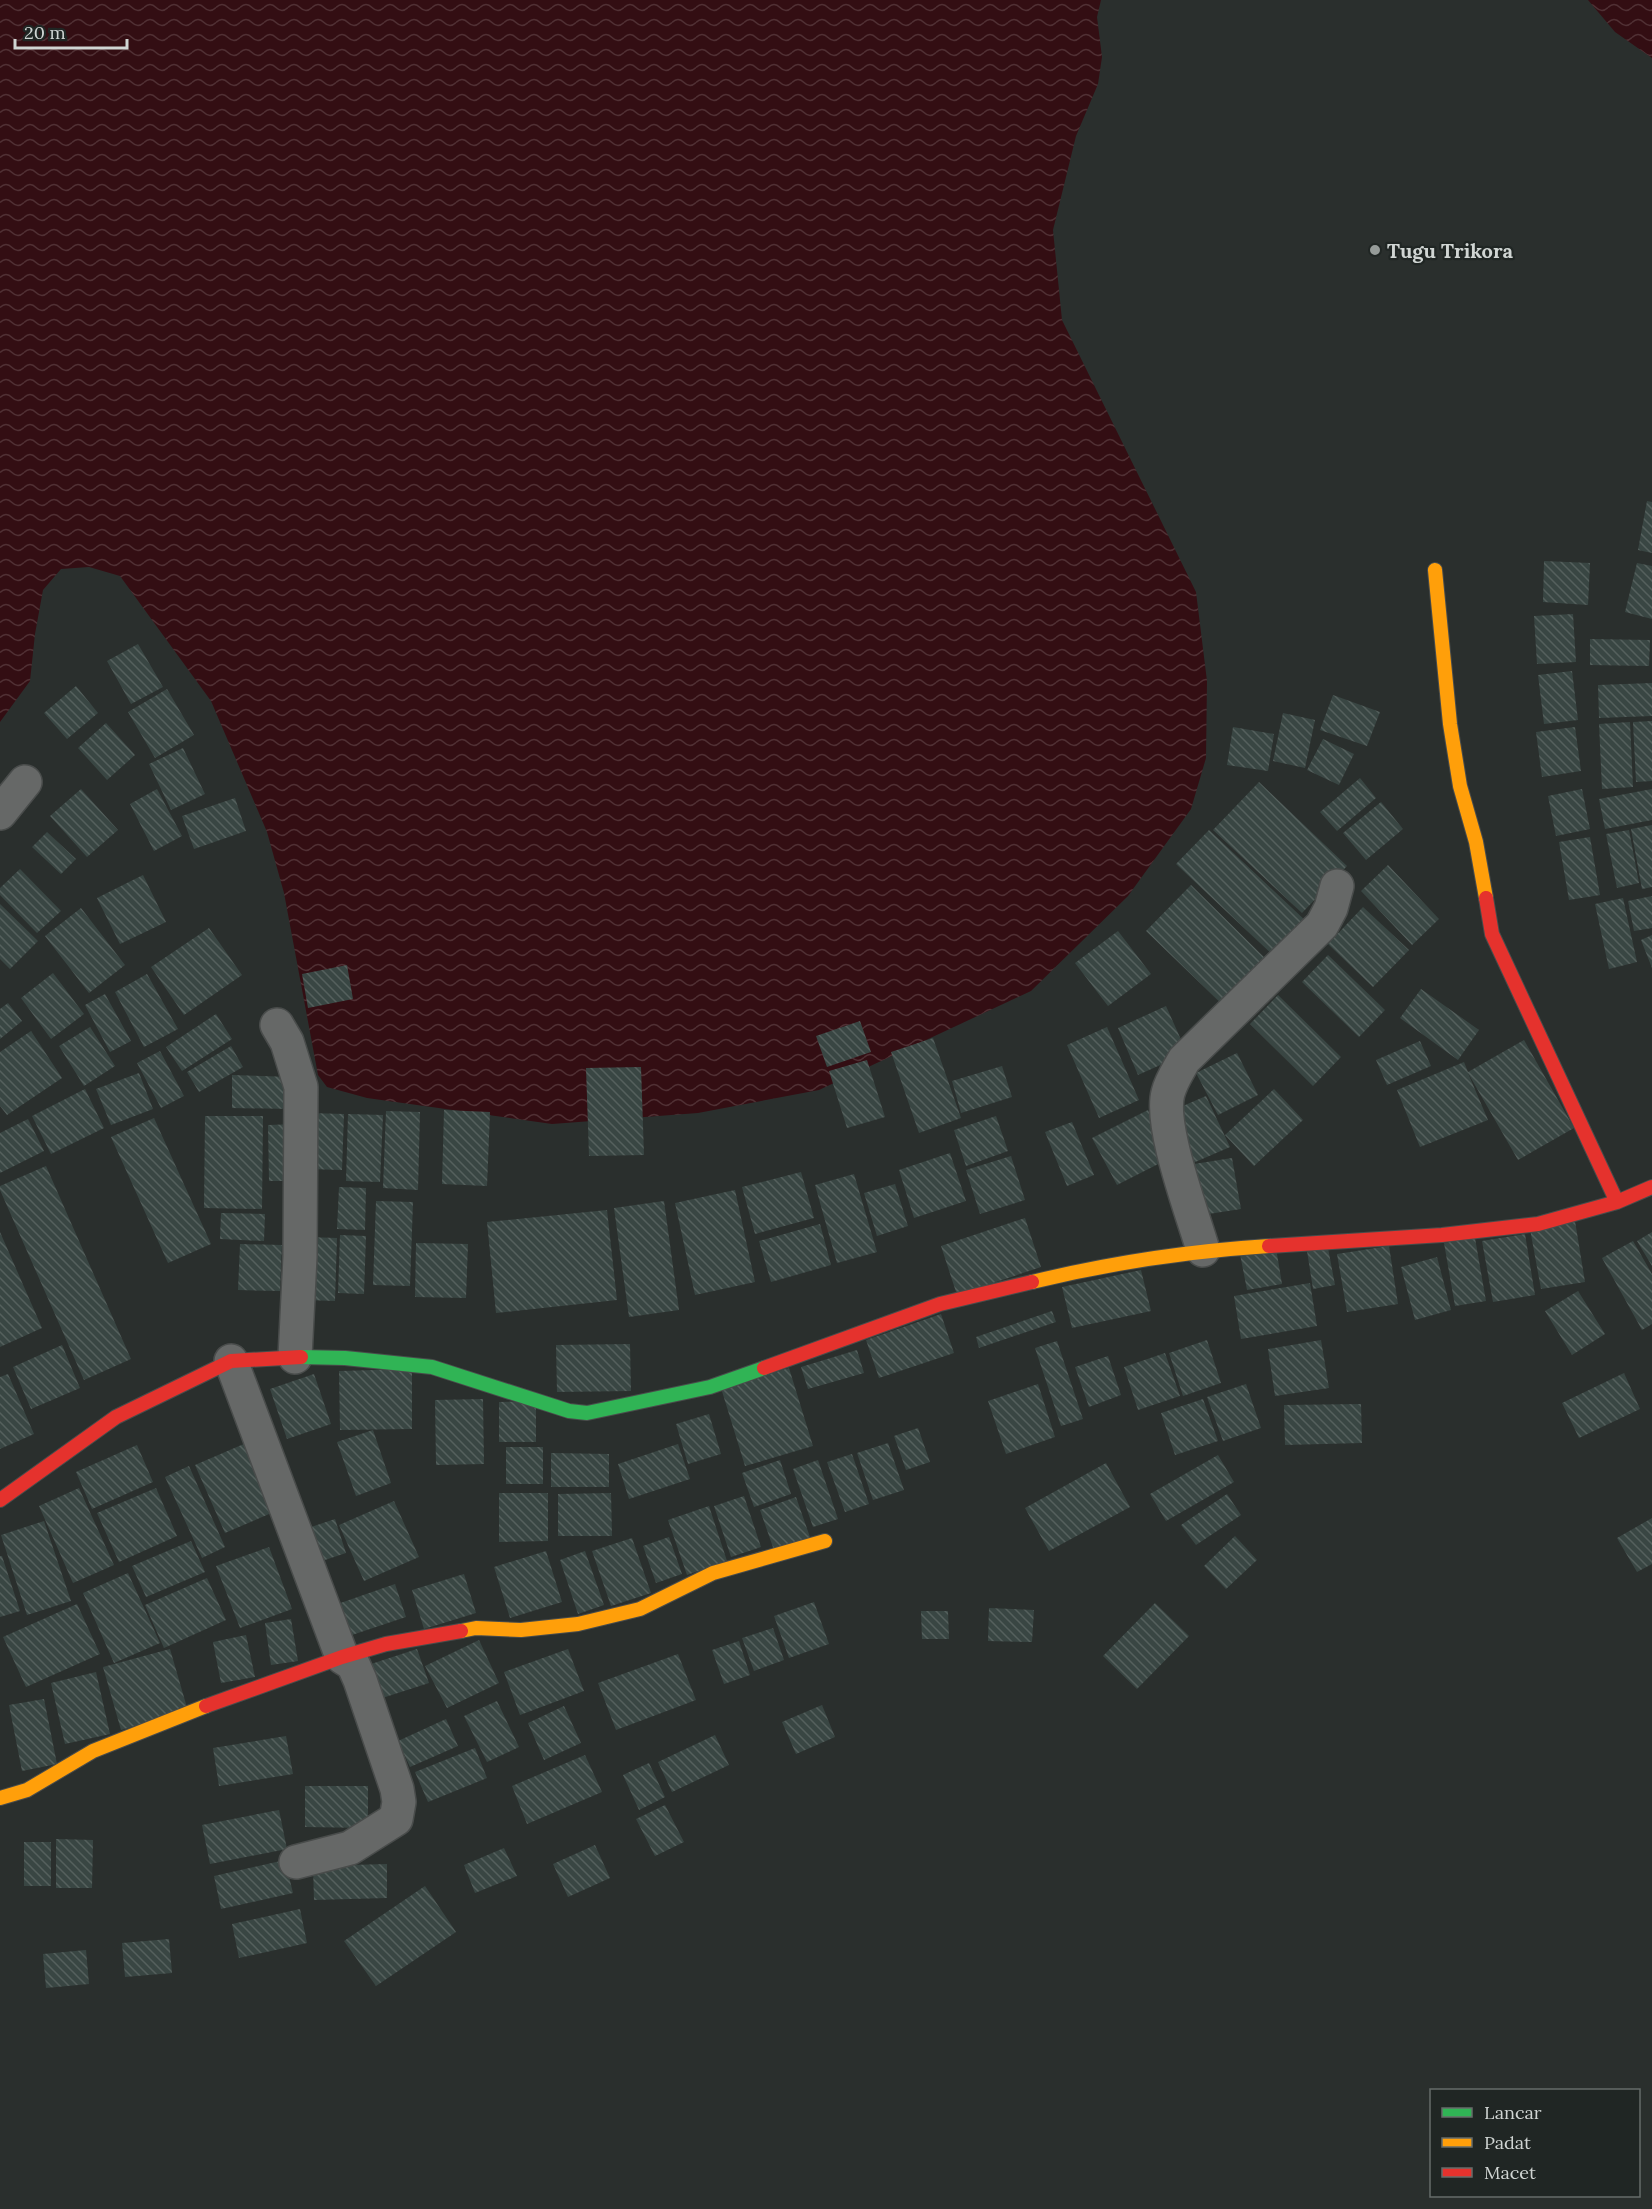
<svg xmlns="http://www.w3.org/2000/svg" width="1652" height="2209" font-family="Lora,serif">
	<defs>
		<pattern id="water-waves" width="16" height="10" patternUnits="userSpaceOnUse" patternTransform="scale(1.5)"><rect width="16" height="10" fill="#330e13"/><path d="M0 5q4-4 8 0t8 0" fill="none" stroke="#503034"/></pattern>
		<pattern id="building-back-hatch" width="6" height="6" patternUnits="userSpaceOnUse" patternTransform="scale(1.5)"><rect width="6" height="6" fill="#394643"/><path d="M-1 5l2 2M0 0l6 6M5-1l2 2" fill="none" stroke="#55605d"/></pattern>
	</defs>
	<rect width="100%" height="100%" fill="#2a2f2d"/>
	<!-- water -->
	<path fill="url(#water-waves)" d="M0 0H1101L1097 17 1102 57 1098 84 1076 136 1053 230 1062 320 1196 592 1207 681 1206 758 1191 809 1128 896 1031 991 819 1090 698 1113 552 1124 367 1098 327 1087 318 1075 284 893 267 832 211 701 120 576 89 567 61 569 43 590 35 634 30 681 0 722Z
		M1588 0H1652V58L1615 32Z"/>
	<!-- building -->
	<path fill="url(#building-back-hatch)" d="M1647 501 1652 502V553L1638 550Z
		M1544 561 1590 563 1588 605 1543 602Z
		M1637 563 1652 566V619L1625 612Z
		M1573 614 1576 662 1537 664 1534 616Z
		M1590 639 1650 640 1649 666 1590 665Z
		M138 644 163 687 131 704 107 661Z
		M1572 671 1578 720 1544 724 1538 675Z
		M1652 683V716L1599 718 1598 685Z
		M76 686 98 713 67 739 44 713Z
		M167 689 194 735 155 758 128 712Z
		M1333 695 1380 712 1367 746 1320 730Z
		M1283 713 1315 720 1305 768 1273 761Z
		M1652 721V781L1636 782 1633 722Z
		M1630 722 1633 787 1602 789 1599 724Z
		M106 723 135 755 107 780 78 748Z
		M1233 727 1274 734 1268 771 1227 765Z
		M1575 727 1581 771 1542 777 1536 732Z
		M1323 739 1354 754 1339 785 1307 770Z
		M183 748 205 794 171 810 149 764Z
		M1360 778 1376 798 1337 831 1320 812Z
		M1259 782 1347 866 1302 913 1213 830Z
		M81 789 118 830 87 857 50 816Z
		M157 789 182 836 154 851 130 804Z
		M1582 789 1590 829 1556 836 1548 796Z
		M1652 789V820L1605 829 1599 799Z
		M235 798 246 831 194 849 182 816Z
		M1381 802 1403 829 1366 860 1343 833Z
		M1652 825V887L1642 889 1631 829Z
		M1209 830 1308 923 1275 957 1176 864Z
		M1629 830 1639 883 1617 888 1606 834Z
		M47 832 76 859 61 874 32 847Z
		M1590 837 1600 895 1569 900 1559 842Z
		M1388 865 1439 919 1412 945 1361 891Z
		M20 869 61 911 37 933 0 895V888Z
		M143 875 166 922 120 944 97 898Z
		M1191 885 1272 965 1228 1010 1146 931Z
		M1652 896V928L1634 931 1628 901Z
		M1623 898 1637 962 1609 969 1595 904Z
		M0 904 38 941 10 969 0 959Z
		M1363 907 1409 950 1373 987 1328 944Z
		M81 908 125 965 89 993 45 936Z
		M209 928 242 975 184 1015 151 967Z
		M1118 931 1151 974 1108 1006 1075 963Z
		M1652 935V968L1641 940Z
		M1328 955 1385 1010 1359 1037 1302 982Z
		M347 965 353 999 308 1008 302 974Z
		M53 973 84 1014 51 1039 21 998Z
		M147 974 178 1029 144 1047 115 992Z
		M1421 989 1479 1030 1458 1060 1400 1018Z
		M105 994 131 1041 110 1052 85 1005Z
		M1278 995 1341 1057 1313 1086 1250 1024Z
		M8 1003 22 1021 0 1039V1009Z
		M1166 1006 1187 1053 1138 1075 1118 1028Z
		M216 1014 232 1039 182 1071 166 1047Z
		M860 1021 871 1052 827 1067 816 1036Z
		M90 1027 115 1066 84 1086 59 1046Z
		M1107 1027 1139 1100 1099 1118 1067 1045Z
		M31 1031 62 1078 7 1115 0 1106V1052Z
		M933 1038 961 1118 919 1133 891 1052Z
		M1524 1040 1574 1128 1518 1160 1468 1073 1488 1120 1420 1147 1397 1090 1464 1062 1468 1072Z
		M1420 1041 1431 1066 1387 1085 1376 1060Z
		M231 1046 243 1067 199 1092 187 1072Z
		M160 1051 184 1096 161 1108 137 1063Z
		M1237 1053 1258 1095 1218 1115 1196 1073Z
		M867 1060 885 1117 847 1128 829 1071Z
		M1002 1066 1012 1097 961 1113 952 1081Z
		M641 1067 644 1155 589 1156 586 1068Z
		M139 1073 153 1109 111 1125 96 1089Z
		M232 1075 292 1077 291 1109 232 1108Z
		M85 1089 104 1128 51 1154 32 1116Z
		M1274 1089 1303 1120 1254 1166 1225 1135Z
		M1206 1096 1230 1147 1193 1163 1169 1112Z
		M444 1110 490 1112 487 1186 442 1184Z
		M1148 1110 1172 1157 1117 1185 1092 1138Z
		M386 1111 420 1112 418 1190 383 1188Z
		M309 1113 344 1114 342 1170 307 1169Z
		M348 1114 383 1115 380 1182 346 1181Z
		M205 1116H263L262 1209 204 1208Z
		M996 1116 1008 1151 966 1166 954 1130Z
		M154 1118 211 1244 168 1263 111 1137Z
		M28 1119 44 1151 0 1173V1133Z
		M1072 1122 1094 1175 1067 1186 1045 1132Z
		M297 1124 298 1181H269L268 1125Z
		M950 1153 966 1201 914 1218 899 1170Z
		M1011 1156 1025 1200 980 1214 966 1170Z
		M1232 1158 1241 1209 1202 1215 1194 1164Z
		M46 1166 131 1359 84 1380 0 1190V1186Z
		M801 1172 814 1218 755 1234 742 1187Z
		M854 1174 877 1252 837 1263 815 1185Z
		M895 1184 908 1226 877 1236 864 1193Z
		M339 1187 366 1188 365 1230 337 1229Z
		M735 1190 755 1282 695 1295 675 1203Z
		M376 1201 413 1202 410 1286 373 1285Z
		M664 1201 679 1310 629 1317 614 1208Z
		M607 1210 617 1300 496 1313 487 1222Z
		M221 1213 265 1214 264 1241 220 1239Z
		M1025 1218 1041 1267 957 1295 941 1246Z
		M1575 1221 1585 1282 1541 1289 1530 1229Z
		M820 1224 831 1265 771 1282 759 1241Z
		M0 1232 42 1328 0 1347Z
		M1652 1232V1266L1637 1241Z
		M1525 1234 1535 1295 1493 1302 1482 1241Z
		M340 1235 366 1236 364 1294 338 1293Z
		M308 1237 337 1238 335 1301 305 1300Z
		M1475 1238 1486 1301 1455 1306 1444 1243Z
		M1633 1241 1652 1274V1324L1642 1330 1602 1258Z
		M416 1243 468 1244 466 1298 415 1297Z
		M240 1244 282 1245 280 1291 238 1290Z
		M1389 1246 1398 1304 1347 1312 1337 1254Z
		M1276 1248 1282 1284 1247 1290 1240 1254Z
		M1328 1248 1335 1285 1313 1289 1307 1251Z
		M1437 1257 1451 1310 1415 1320 1401 1267Z
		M1141 1270 1151 1311 1072 1328 1062 1287Z
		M1310 1283 1317 1326 1241 1339 1234 1296Z
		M1578 1291 1605 1334 1572 1355 1545 1311Z
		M1052 1311 1056 1322 979 1348 976 1337Z
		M941 1314 954 1353 879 1378 866 1340Z
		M1207 1340 1221 1383 1183 1396 1169 1353Z
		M1321 1340 1329 1388 1275 1396 1268 1349Z
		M1057 1341 1083 1419 1061 1426 1035 1348Z
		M630 1344 631 1391 557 1392 556 1345Z
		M62 1345 80 1388 31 1409 13 1367Z
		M857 1350 864 1373 808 1389 801 1367Z
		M1165 1353 1180 1396 1138 1410 1124 1367Z
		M1108 1356 1121 1395 1089 1407 1075 1367Z
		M789 1368 813 1446 745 1466 721 1388Z
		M412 1369V1429L340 1430 339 1371Z
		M1624 1373 1640 1409 1579 1438 1562 1403Z
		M8 1374 34 1434 0 1449V1377Z
		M314 1374 331 1424 287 1439 270 1389Z
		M1038 1384 1055 1437 1006 1454 988 1401Z
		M1246 1384 1261 1428 1223 1441 1207 1397Z
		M483 1399 484 1464 436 1465 435 1400Z
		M1203 1399 1218 1441 1175 1455 1161 1413Z
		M536 1401V1442H499V1402Z
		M1361 1404 1362 1443 1285 1445 1284 1405Z
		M709 1414 721 1454 688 1464 676 1424Z
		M918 1428 930 1462 906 1470 894 1436Z
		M373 1430 391 1483 356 1496 337 1442Z
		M253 1440 283 1508 225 1533 195 1465Z
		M888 1443 904 1490 873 1500 857 1453Z
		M678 1444 690 1479 629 1499 618 1464Z
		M137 1445 153 1482 92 1509 76 1472Z
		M506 1447H543V1484H506Z
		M551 1453 609 1454V1487H551Z
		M852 1454 869 1504 845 1512 827 1462Z
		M1218 1455 1234 1482 1166 1521 1150 1494Z
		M780 1460 791 1494 754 1507 742 1473Z
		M818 1460 838 1519 813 1527 793 1469Z
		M1106 1463 1130 1507 1049 1551 1025 1508Z
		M189 1466 225 1547 202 1558 165 1477Z
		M79 1488 114 1565 73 1583 39 1506Z
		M156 1488 177 1536 119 1562 97 1513Z
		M499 1493H548V1541L499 1542Z
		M611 1493 612 1536H558V1494Z
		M1227 1494 1241 1515 1196 1545 1181 1525Z
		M744 1496 761 1547 731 1557 714 1506Z
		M796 1497 811 1540 775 1553 760 1510Z
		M394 1501 419 1557 364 1581 339 1525Z
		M709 1506 727 1561 687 1575 668 1520Z
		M1652 1518V1564L1637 1572 1617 1538Z
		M335 1519 346 1553 310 1565 299 1531Z
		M44 1521 71 1601 27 1615 1 1535Z
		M1235 1536 1257 1560 1226 1589 1204 1566Z
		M669 1537 682 1574 656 1583 643 1546Z
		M632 1538 651 1593 611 1606 592 1551Z
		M191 1541 205 1572 146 1597 132 1566Z
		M269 1547 292 1609 240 1628 216 1566Z
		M546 1551 562 1602 510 1618 494 1567Z
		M585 1551 604 1605 578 1614 560 1560Z
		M0 1556H2L20 1611 0 1617Z
		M128 1573 160 1643 114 1663 83 1593Z
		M464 1574 476 1613 424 1629 412 1590Z
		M207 1578 226 1620 164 1648 145 1605Z
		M395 1584 406 1617 340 1639 329 1607Z
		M814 1602 829 1644 789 1658 774 1616Z
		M1155 1603 1189 1636 1137 1689 1103 1656Z
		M77 1604 100 1654 26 1687 3 1637Z
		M989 1608 1034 1610 1032 1642 988 1641Z
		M921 1611H948L949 1639H922Z
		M291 1619 298 1661 271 1665 265 1623Z
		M773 1628 784 1660 754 1671 742 1638Z
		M246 1635 255 1677 221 1683 213 1642Z
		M479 1640 499 1683 447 1708 425 1666Z
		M739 1641 750 1675 724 1684 712 1650Z
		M170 1649 188 1711 121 1730 103 1667Z
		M417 1649 429 1683 373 1701 362 1667Z
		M568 1649 584 1691 520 1715 504 1672Z
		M678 1654 696 1700 616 1730 598 1683Z
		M96 1672 110 1734 65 1744 51 1683Z
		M44 1699 57 1764 22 1771 9 1705Z
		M497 1701 519 1747 487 1762 464 1716Z
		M822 1705 835 1737 796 1754 782 1722Z
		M564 1706 581 1743 544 1760 528 1723Z
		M446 1719 458 1746 410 1767 398 1741Z
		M715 1735 729 1765 672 1792 658 1762Z
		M286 1736 293 1774 219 1786 213 1748Z
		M475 1748 487 1778 428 1802 415 1772Z
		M585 1755 602 1792 527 1824 512 1786Z
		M649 1763 665 1797 639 1810 623 1775Z
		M305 1786H368V1828L305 1827Z
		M665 1805 684 1842 655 1856 636 1819Z
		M279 1810 287 1849 210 1864 202 1825Z
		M56 1839 93 1840 92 1888H56Z
		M24 1842H51V1886H24Z
		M595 1845 610 1878 568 1897 553 1864Z
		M504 1848 517 1876 475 1893 464 1865Z
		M285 1860 293 1893 221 1909 214 1876Z
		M387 1864V1898L314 1900 313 1866Z
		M425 1886 456 1932 376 1986 344 1941Z
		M300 1909 307 1943 239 1958 232 1924Z
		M169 1939 172 1973 125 1977 122 1943Z
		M86 1950 89 1984 46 1988 43 1954Z"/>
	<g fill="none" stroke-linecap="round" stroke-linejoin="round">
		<!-- street casing -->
		<g stroke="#494c4b" stroke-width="36">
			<path id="street" d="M0 813 25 782
				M277 1025 287 1042 301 1087 300 1257 295 1357
				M1203 1250C1193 1215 1159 1126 1168 1093 1171 1081 1178 1071 1184 1060L1322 925 1331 908 1337 886
				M231 1361 342 1657 353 1664 360 1680 397 1789 399 1802 396 1819 350 1848 296 1862"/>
		</g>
		<!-- fast casing -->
		<g stroke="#494c4b" stroke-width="16">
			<path id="fast" d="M301 1357 345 1358 432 1367 569 1411 587 1413 710 1387 764 1368"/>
		</g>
		<!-- slow casing -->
		<g stroke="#494c4b" stroke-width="16">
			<path id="slow" d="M1435 570 1450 724 1460 786 1476 842 1486 898
				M1032 1282C1110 1263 1189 1251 1269 1246
				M461 1631 476 1628 521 1630 578 1624 640 1609 713 1573 825 1541
				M0 1798 27 1790 93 1751 206 1706"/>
		</g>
		<!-- jam casing -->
		<g stroke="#494c4b" stroke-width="16">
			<path id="jam" d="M1486 898 1492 934 1617 1202
				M1269 1246 1442 1235 1538 1224 1617 1202 1652 1187
				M764 1368 940 1304 1032 1282
				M0 1500 116 1417 231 1361 301 1357
				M206 1706 342 1657 386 1644 461 1631"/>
		</g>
		<!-- street -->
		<use href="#street" stroke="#666867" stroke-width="33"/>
		<!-- fast -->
		<use href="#fast" stroke="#30b455" stroke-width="14"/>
		<!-- slow -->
		<use href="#slow" stroke="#ff9f0a" stroke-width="14"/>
		<!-- jam -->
		<use href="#jam" stroke="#e5322d" stroke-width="14"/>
	</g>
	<!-- markers -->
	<circle fill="#969b99" stroke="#202624" stroke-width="2" cx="1375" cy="250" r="6"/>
	<g text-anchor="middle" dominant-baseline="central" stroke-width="4.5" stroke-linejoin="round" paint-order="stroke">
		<!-- poi labels -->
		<g font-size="20" font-weight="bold" fill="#d0d5d3" stroke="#202624" text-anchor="start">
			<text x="1387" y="250">Tugu Trikora</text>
		</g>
	</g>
	<!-- legend -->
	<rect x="1430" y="2089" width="210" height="108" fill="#202624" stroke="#666c6a" stroke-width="1.5"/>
	<rect x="1442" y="2108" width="30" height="9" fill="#30b455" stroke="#666c6a" stroke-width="1.5"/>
	<text x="1484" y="2119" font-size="18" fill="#d0d5d3">Lancar</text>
	<rect x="1442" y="2138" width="30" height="9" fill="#ff9f0a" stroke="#666c6a" stroke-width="1.5"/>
	<text x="1484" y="2149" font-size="18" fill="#d0d5d3">Padat</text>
	<rect x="1442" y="2168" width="30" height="9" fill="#e5322d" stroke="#666c6a" stroke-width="1.5"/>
	<text x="1484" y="2179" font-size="18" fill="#d0d5d3">Macet</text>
	<!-- scale -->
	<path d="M15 39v9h112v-9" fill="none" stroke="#d0d5d3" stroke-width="3"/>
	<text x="24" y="39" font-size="18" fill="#d0d5d3" stroke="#202624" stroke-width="4.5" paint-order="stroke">20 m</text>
</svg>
